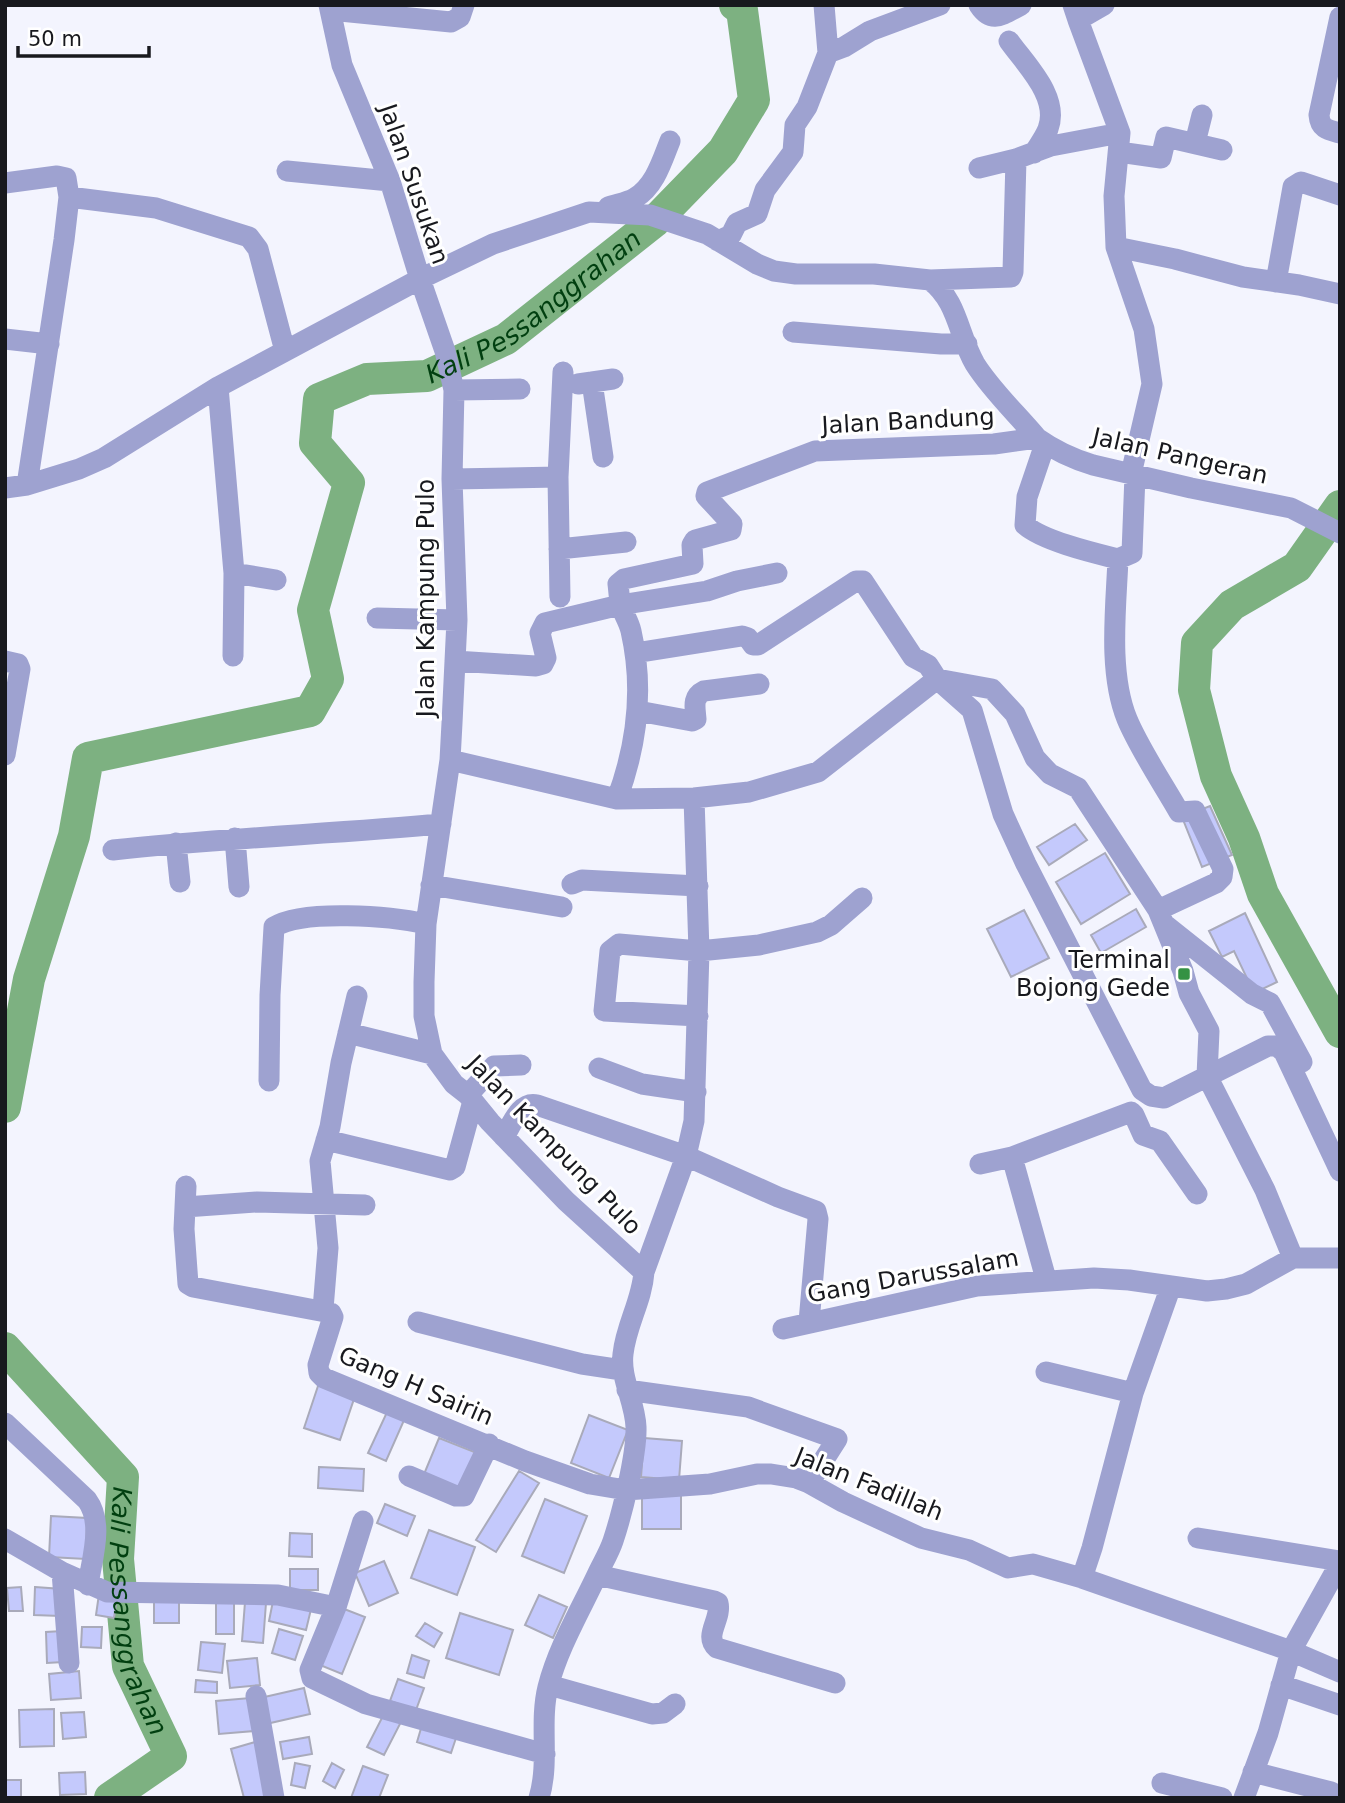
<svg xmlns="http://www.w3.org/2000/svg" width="1345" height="1803" font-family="'DejaVu Sans',sans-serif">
	<rect width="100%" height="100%" fill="#f3f4fe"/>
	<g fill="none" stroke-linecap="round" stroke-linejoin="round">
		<!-- river -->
		<g stroke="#7db181" stroke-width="32">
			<path d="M1340 506 1297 567 1232 605 1197 643 1194 690 1216 776 1244 838 1263 894 1340 1032"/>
			<path id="s1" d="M5 1107 29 979 74 836 88 758 310 711 328 679 313 610 349 483 315 443 319 399 367 379 427 376 506 339 654 222 723 151 754 100 742 10 735 5"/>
			<path id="s2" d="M5 1348 123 1477 118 1559 128 1666 171 1756 110 1798"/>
		</g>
	</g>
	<!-- building -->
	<path fill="#c4c9fc" stroke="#a9aaba" stroke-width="2" d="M1210 806 1232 855 1202 867 1182 817Z
		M1075 824 1087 840 1049 865 1037 847Z
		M1105 853 1130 894 1081 924 1056 882Z
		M1136 909 1146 927 1101 953 1091 935Z
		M1024 910 1049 958 1011 977 987 929Z
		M1245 913 1277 982 1254 993 1234 951 1222 957 1209 931Z
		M319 1383 355 1396 340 1440 304 1428Z
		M388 1410 405 1418 386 1461 368 1453Z
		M589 1415 628 1430 609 1478 571 1463Z
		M439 1438 477 1453 460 1494 422 1479Z
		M644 1438 682 1441 679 1480 641 1477Z
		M319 1467 364 1469 363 1491 318 1488Z
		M519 1471 539 1483 496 1552 476 1540Z
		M642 1493H681V1529H642Z
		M545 1499 587 1516 564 1573 522 1556Z
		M385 1504 415 1516 407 1536 377 1523Z
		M51 1516 87 1518 86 1559 49 1557Z
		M429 1530 475 1547 457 1595 411 1578Z
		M290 1533 312 1534V1557L289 1556Z
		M384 1561 398 1593 369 1606 355 1573Z
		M290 1569H318V1590H290Z
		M21 1587 23 1611H9L7 1588Z
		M35 1587 62 1589 60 1616 34 1615Z
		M99 1594 117 1596 114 1618 96 1615Z
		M539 1595 567 1607 553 1638 525 1625Z
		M274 1596 312 1605 306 1630 269 1621Z
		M154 1598H179V1623H154Z
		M216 1601H234V1634H216Z
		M245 1602 266 1603 263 1643 242 1641Z
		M339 1607 365 1617 342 1674 315 1663Z
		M460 1613 513 1630 499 1675 446 1658Z
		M425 1623 442 1633 434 1647 416 1636Z
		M82 1627H102L101 1648 81 1647Z
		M279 1629 303 1636 295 1660 272 1653Z
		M62 1631 63 1662 47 1663 46 1632Z
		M201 1642 225 1644 222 1673 198 1670Z
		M412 1655 429 1661 424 1678 407 1673Z
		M257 1658 260 1685 230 1688 227 1661Z
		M79 1671 81 1698 51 1700 49 1674Z
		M398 1679 424 1688 416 1710 390 1701Z
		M196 1680 217 1682V1693L195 1692Z
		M304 1688 310 1714 266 1724 260 1698Z
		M250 1698 254 1731 219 1734 216 1701Z
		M54 1709V1746L20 1747 19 1710Z
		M84 1712 86 1737 63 1739 61 1713Z
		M385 1712 402 1720 384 1755 367 1747Z
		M422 1725 457 1735 451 1753 417 1742Z
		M309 1737 312 1754 283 1759 280 1742Z
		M255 1742 271 1798H244L231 1749Z
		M295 1763 310 1766 305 1788 291 1785Z
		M332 1763 344 1770 335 1788 323 1781Z
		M363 1766 388 1775 379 1798H351Z
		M85 1772 86 1794 60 1795 59 1773Z
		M5 1780H21V1798H5Z"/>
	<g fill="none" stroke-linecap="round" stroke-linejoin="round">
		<!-- minor -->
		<path stroke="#9ea2d0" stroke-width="21" d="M329 5 342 65 390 181 420 279 445 351 454 390 452 479 457 620 452 723 450 760 426 924 424 982V1016L432 1054 454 1084 468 1095 490 1122 566 1201 644 1272C642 1301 626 1325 623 1354 620 1379 635 1401 636 1427 637 1454 622 1514 613 1541 609 1553 602 1564 597 1575 580 1611 558 1648 548 1687 539 1723 550 1762 539 1798
			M824 5 828 53
			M979 5C992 25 1003 14 1021 5
			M1073 5 1078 20 1104 5
			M330 10 451 22 460 17 464 5
			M1340 17 1319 115C1320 129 1328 130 1340 133
			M1078 20 1120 133 1114 196 1116 247 1144 329 1152 384 1131 474
			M1009 41C1026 65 1060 97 1048 129 1045 137 1039 145 1034 153
			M1195 143 1202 115
			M1119 152 1161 158 1166 137 1222 150
			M979 168 1016 159 1051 146 1120 133
			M287 171 390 181
			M5 183 57 176 66 178 69 197 64 240 27 485
			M69 197 156 208 249 237 258 249 285 351
			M608 207C616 204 627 203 635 198 655 186 662 161 670 141
			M718 241 731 235 737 223 757 214 765 190 793 152 795 125 807 107 828 53 844 47 870 31 940 5
			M1116 247 1175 259 1243 277 1299 285 1340 294
			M930 280C958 301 958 335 975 364 992 391 1017 414 1037 438 1054 450 1073 459 1093 465L1191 488 1291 508 1340 533
			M1276 282 1293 187 1301 182 1340 195
			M793 332 941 344H967
			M5 339 49 344
			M592 382 603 457
			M578 384 613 379
			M218 387 234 573 233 656
			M454 390 520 389
			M1045 444 1027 497 1025 525C1043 541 1094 553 1118 559
			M1135 475 1132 553 1118 559C1116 608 1108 672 1127 719 1139 748 1163 784 1179 812L1195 811 1223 869 1222 877 1216 883 1158 910
			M558 477 563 372
			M452 479 558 477 560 597
			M5 488 27 485 79 469 104 458 218 387 420 279 493 244 589 212 650 215 707 234 757 264 774 271 796 274H874L930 280 1011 277 1013 272 1016 159
			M559 549 626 542
			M234 573 276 580
			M377 618 457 620
			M635 653 742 636 748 638 753 645H758L856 581H863L913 657 928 665 937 679 972 710 1003 814 1026 864 1142 1090 1151 1096 1164 1098 1268 1046H1277L1284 1052 1340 1171
			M5 661 18 664 20 669 5 755
			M455 661 536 666 543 664 546 658 540 633 545 623 620 605 707 591 737 581 777 573
			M638 711 692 721 696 719C695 707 692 697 704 691L759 684
			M450 760 617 799 694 798 749 792 818 772 937 679 992 689 1015 714 1035 758 1050 774 1078 788 1158 910 1183 971 1189 993 1209 1031 1207 1076 1265 1190 1293 1258
			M617 799C637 745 644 688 631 631 629 622 624 615 621 606 619 599 619 591 618 584L624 579 693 564 692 545 695 540 731 530 732 524 706 496 707 492 815 451 994 444 1037 438
			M235 838 239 887
			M176 843 180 882
			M113 850C222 838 332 834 441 824
			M572 884 582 880 698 886
			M431 885 562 907
			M1164 924 1252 994 1270 1003 1302 1062
			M698 1016 604 1011 610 951 619 944 699 951 759 945 817 932 831 925 862 898
			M348 1033 432 1054
			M599 1068 642 1084 696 1092
			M269 1081 270 995 274 927C303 909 391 916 426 924
			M468 1095 494 1066 521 1065
			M504 1137C512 1124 520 1101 537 1105L686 1156 778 1197 816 1211 818 1219 809 1322
			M326 1140 450 1170 455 1167 473 1101
			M980 1164 1012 1157
			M186 1186 184 1229 188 1284 193 1287 331 1313 333 1317 318 1365 319 1373 324 1378 525 1461 590 1484 626 1490 710 1484 757 1474H771L796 1478 809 1483 843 1502 921 1538 969 1550 1008 1568 1033 1564 1082 1578
			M185 1207 257 1202 365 1205
			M644 1272 686 1156 694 1121 699 951 694 798
			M1046 1279 1012 1157 1131 1112 1134 1115 1143 1135 1160 1141 1197 1194
			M1171 1286 1133 1393 1092 1548 1082 1578 1291 1651 1340 1672
			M323 1309 328 1248 320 1161 330 1127 341 1063 357 996
			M418 1322 582 1364 622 1370
			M783 1329 977 1286 1094 1278 1129 1280 1207 1291 1226 1289 1246 1284 1293 1258H1340
			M1046 1372 1133 1393
			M627 1390 748 1407 837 1439 809 1483
			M5 1423 87 1500C104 1523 92 1558 88 1585
			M409 1476 456 1496H464L489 1444
			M363 1521 336 1607 310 1670 312 1678 366 1704 545 1754
			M1198 1538 1340 1561
			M5 1539 62 1572 107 1592 278 1595 336 1607
			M62 1572 69 1663
			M597 1575 714 1601 718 1603C722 1619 703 1636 717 1648L835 1683
			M549 1685 652 1714 663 1713 675 1704
			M1281 1685 1340 1705
			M256 1696 274 1798
			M1253 1772 1331 1792 1340 1797
			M1162 1783 1222 1798
			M1244 1798 1268 1733 1291 1651 1340 1563"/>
	</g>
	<!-- markers -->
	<rect fill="#359244" stroke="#fff" stroke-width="2.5" x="1177" y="967" width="14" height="14" rx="3.5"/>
	<g text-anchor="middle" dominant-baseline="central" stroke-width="6" stroke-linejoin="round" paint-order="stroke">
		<!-- street labels -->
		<g font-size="24" fill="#18191e" stroke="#fff">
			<text transform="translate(414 184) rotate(71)">Jalan Susukan</text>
			<text transform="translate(908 421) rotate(-3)">Jalan Bandung</text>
			<text transform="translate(1180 456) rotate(13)">Jalan Pangeran</text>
			<text transform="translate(426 598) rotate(-90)">Jalan Kampung Pulo</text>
			<text transform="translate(554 1145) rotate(46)">Jalan Kampung Pulo</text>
			<text transform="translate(913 1276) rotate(-10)">Gang Darussalam</text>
			<text transform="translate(416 1386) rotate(23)">Gang H Sairin</text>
			<text transform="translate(869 1484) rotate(22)">Jalan Fadillah</text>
		</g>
		<!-- poi labels -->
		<g font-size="24" fill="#18191e" stroke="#fff" text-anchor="end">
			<text x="1170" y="960">Terminal<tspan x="1170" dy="28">Bojong Gede</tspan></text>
		</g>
		<!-- water labels -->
		<g font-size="26" font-style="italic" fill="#013f10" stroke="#fff">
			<text stroke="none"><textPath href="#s1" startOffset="1162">Kali Pessanggrahan</textPath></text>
			<text stroke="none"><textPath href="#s2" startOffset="312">Kali Pessanggrahan</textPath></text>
		</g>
	</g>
	<!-- border -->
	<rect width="1345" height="1803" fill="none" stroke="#18191e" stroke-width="14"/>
	<!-- scale -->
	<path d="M18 46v10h131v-10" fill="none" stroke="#18191e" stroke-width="3.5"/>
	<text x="28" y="46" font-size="21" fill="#18191e" stroke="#ffffff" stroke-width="5" paint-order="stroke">50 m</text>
</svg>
